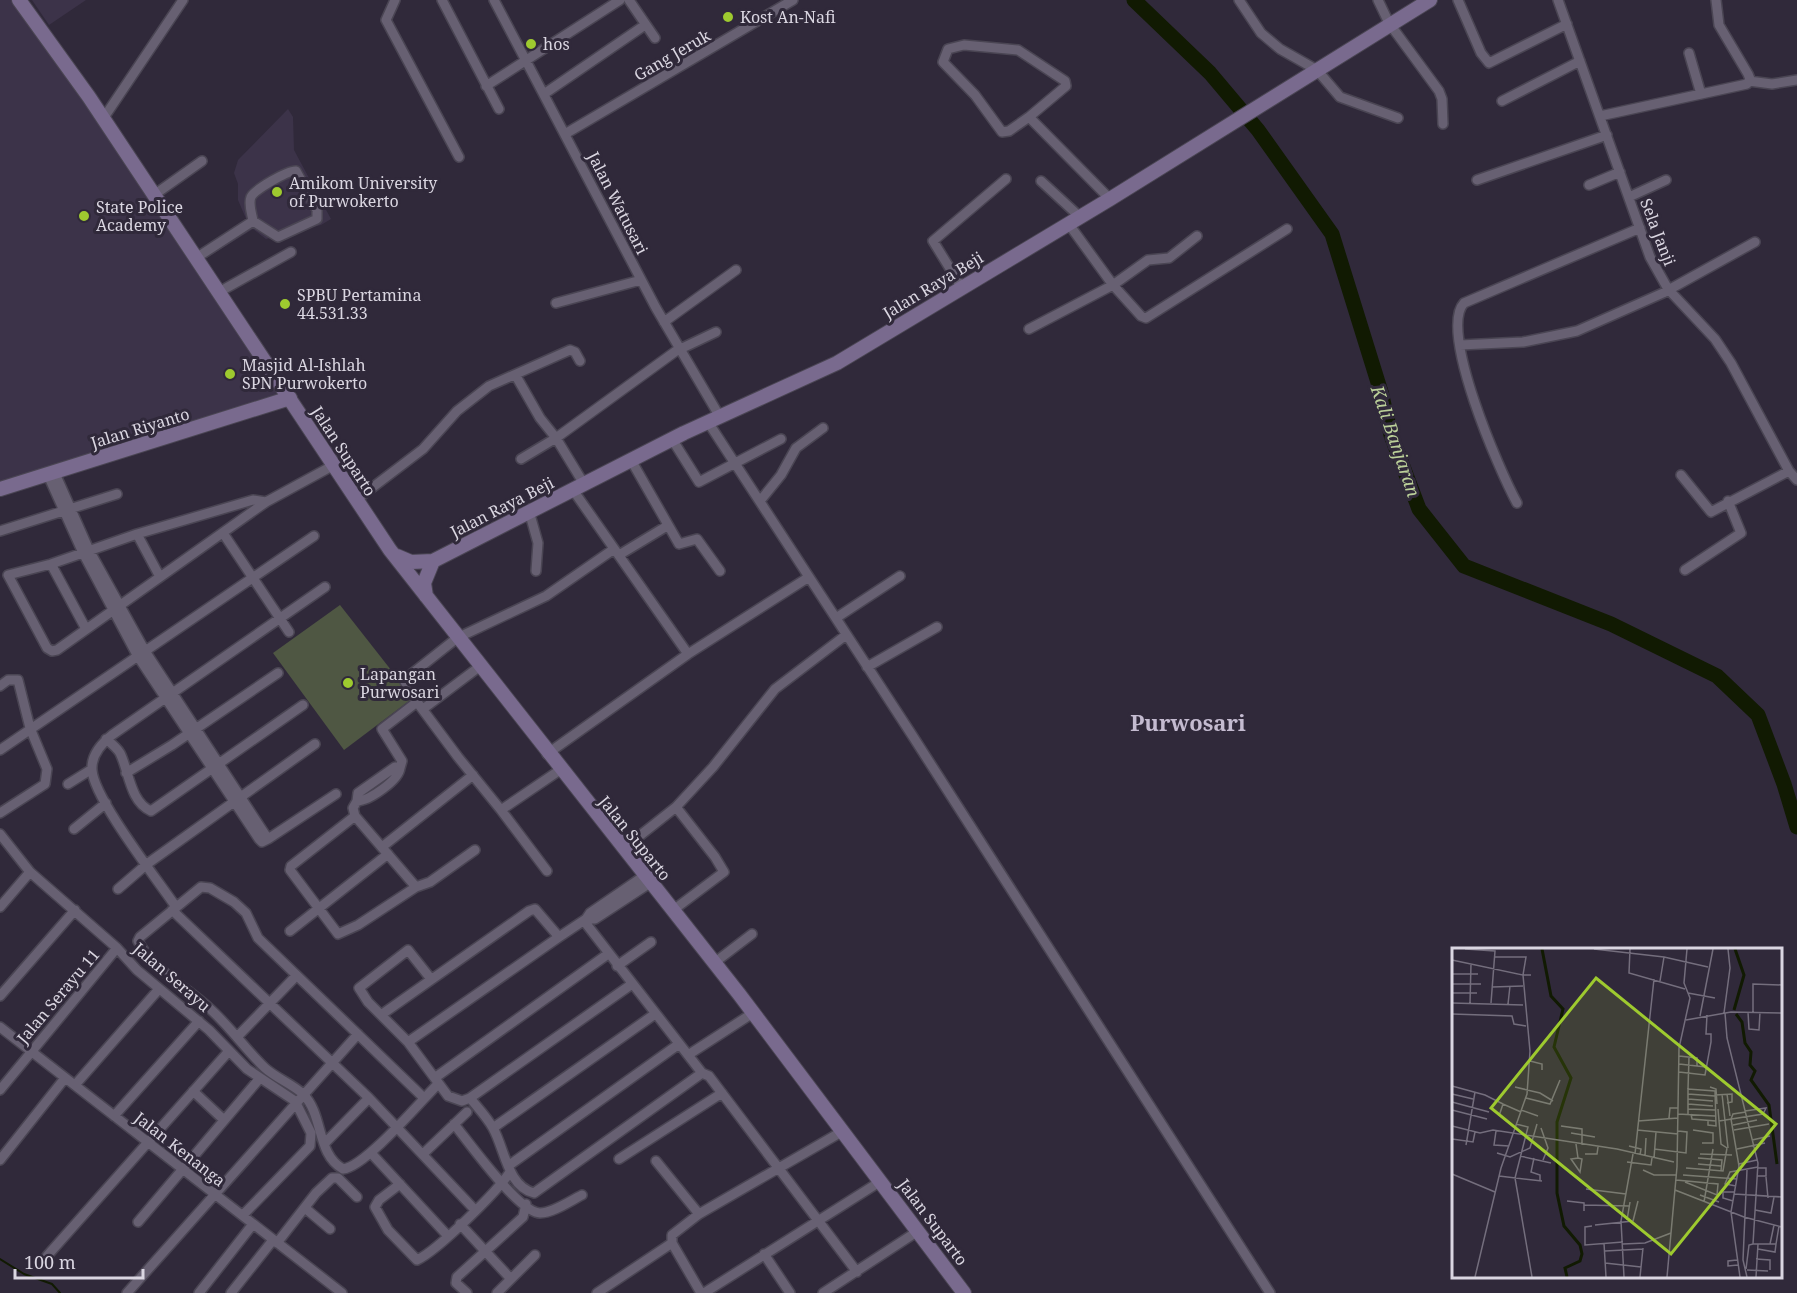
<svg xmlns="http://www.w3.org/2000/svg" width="1797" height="1293" font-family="'Noto Serif',serif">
	<rect width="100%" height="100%" fill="#30293a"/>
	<!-- built -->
	<path fill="#3c3349" d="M0 0H19L290 398 0 489Z
		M32 0H86L49 25Z
		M288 109 293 117 294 150 331 219 321 225 266 239 253 229 205 259 200 251 247 221 238 200V184L234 173 238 160Z"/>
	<!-- green -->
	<path fill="#4f5743" d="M340 605 413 698 344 750 273 653Z"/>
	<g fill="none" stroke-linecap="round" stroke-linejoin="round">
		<!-- stream -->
		<path stroke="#111a02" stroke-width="2" d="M0 1259 24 1274 52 1284 60 1293"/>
		<!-- river -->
		<path stroke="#111a02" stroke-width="15" d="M1134 0 1210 73 1258 130 1332 234 1381 392 1391 435 1419 509 1464 566 1611 624 1717 676 1758 715 1784 784 1797 827"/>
		<!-- street casing -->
		<g stroke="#4a4553" stroke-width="12">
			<path id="street" d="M395 0 386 20 459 157
				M442 0 499 109
				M494 0 656 308 720 417
				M629 0 655 38
				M1239 0 1261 33 1280 49 1317 70 1340 97 1398 118
				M1378 0 1389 23 1439 91 1442 99 1443 124
				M1458 0 1481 53 1489 63 1567 24
				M1558 0 1650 257 1668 289 1715 339 1731 363 1789 471 1797 480
				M1689 53 1701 94
				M1749 81 1772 84 1797 80
				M486 86 620 0
				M544 94 645 25
				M1502 101 1580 61
				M1600 116 1747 84 1750 79 1748 74 1719 25 1716 0
				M1029 117 1009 131 1002 132 975 95 943 62 948 49 964 45 1018 50 1065 81 1066 86 1029 117 1110 199
				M103 119 183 0
				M565 134 793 0
				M1477 180 1607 135
				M1041 181 1080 217
				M1589 185 1620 172
				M154 195 202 161
				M1629 197 1666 180
				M1068 223 1113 285 1141 316 1146 318 1287 229
				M196 258 253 221C252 214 248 204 251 197 254 190 288 170 296 171L317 210V219L278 237 253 221
				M962 288 933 241 1006 179
				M219 292 291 252
				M556 303 641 280
				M664 322 736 270
				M1029 329 1113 285 1148 260 1169 258 1197 236
				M1460 345 1523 342 1577 331 1663 293 1755 242
				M516 376 540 418 556 438 521 459
				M708 422 912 735 1270 1293
				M672 439 699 482 781 439
				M631 460 679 544 697 539 720 571
				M47 473 83 553 137 655 259 839 262 842 268 839 145 651 89 550 54 471
				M1681 475 1711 512 1789 471
				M584 484 556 438 676 351 716 332
				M573 490 688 654
				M356 500 423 449 457 411 489 386 570 350 575 352 580 361
				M760 501 781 475 796 448 823 428
				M266 502 253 500 137 534 51 564 8 575 47 648 52 651 57 650 266 502 334 465
				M1517 503C1500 472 1438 330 1464 303L1640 228
				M529 511 538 543 536 571
				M0 531 117 494
				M223 533 289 632
				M137 534 160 577
				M619 555 667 526
				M51 564 86 629
				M1685 570 1741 533 1728 501
				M836 618 900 576
				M867 667 937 627
				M0 686 8 680H18L30 728 47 769 45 784 0 813
				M423 709 479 667
				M106 739C111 743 117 748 120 753 129 771 130 802 151 811L303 705
				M0 750 314 536
				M547 754 688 654 809 577
				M395 767 400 768C399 780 369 801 357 801L358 793Z
				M400 768 402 761 382 729 417 702
				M560 770 501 810 458 757 417 702 404 680 457 638 546 596 614 549
				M126 773 172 745 278 673
				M68 784 92 769
				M357 801 353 808 355 816 416 887
				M501 810 547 871
				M355 816 291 866 290 870 338 934 358 925 416 887 430 882 475 850
				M74 829 106 803
				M0 834 30 872 117 948 137 970 209 1030 247 1069 295 1101 311 1133 310 1146 243 1215
				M268 839 336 794
				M382 847 473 775
				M623 849 676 807 713 767 775 689 846 635
				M118 889 147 864 315 744
				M0 907 30 872
				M176 907C157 879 94 799 92 770 91 755 102 743 112 735L325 587
				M172 910 369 1098 475 1210
				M672 911 724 872 715 857 676 807
				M586 919 590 913 644 876
				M290 931 388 854
				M714 963 752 934
				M617 966 651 942
				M431 979 408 950 359 988 368 1002 408 1042 448 1096 462 1101 470 1098C478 1108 487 1117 493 1128 505 1149 507 1186 534 1193L702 1073 584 921
				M0 996 75 910
				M381 1015 529 911 535 909 559 937
				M0 1027 342 1293
				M237 1037 296 976
				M408 1042 559 937 586 919H595L650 883
				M688 1055 753 1013
				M702 1073 709 1076 857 1272
				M436 1077 608 954
				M75 1085 159 989
				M0 1090 117 948
				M193 1091 224 1120
				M424 1098 258 938 246 913 234 902 210 888 201 887 140 937 138 941C153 970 185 986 208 1007 229 1025 245 1049 265 1068 276 1078 292 1084 303 1094 324 1115 316 1154 343 1169 365 1167 420 1102 438 1084
				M470 1098 632 984
				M114 1116 199 1021
				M454 1124C468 1141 519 1213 540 1213 553 1213 570 1201 582 1195
				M493 1128 655 1014
				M324 1144 369 1098
				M371 1153 447 1235
				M423 1154 467 1112
				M619 1159 722 1093
				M0 1160 65 1078
				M656 1161 699 1214
				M508 1166 679 1044
				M400 1184 379 1200 375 1207 388 1230 417 1260C438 1250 497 1192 510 1172
				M305 1208 330 1229
				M138 1222 260 1078
				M460 1224 511 1279
				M277 1243 316 1193 332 1178H338L357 1197
				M764 1254 790 1293
				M47 1256 229 1051
				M127 1293 358 1034
				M199 1293 253 1224
				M231 1293 273 1240
				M467 1293 456 1283 457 1277 523 1217 526 1204
				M497 1293 535 1255
				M597 1293 672 1243
				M701 1293 672 1243V1235L699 1214 843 1131
				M704 1293 881 1181
				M823 1293 918 1231"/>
		</g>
		<!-- secondary casing -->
		<g stroke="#4a4553" stroke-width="16">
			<path id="secondary" d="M19 0 89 97 390 550 739 994 964 1293
				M0 489 290 398
				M397 556 411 562 433 561 684 433 837 363 1110 199 1430 0
				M426 596 424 583 433 561"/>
		</g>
		<!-- street -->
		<use href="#street" stroke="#676072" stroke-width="9"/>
		<!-- secondary -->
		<use href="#secondary" stroke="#796a8e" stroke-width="14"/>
	</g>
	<!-- markers -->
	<g fill="#9eca2f" stroke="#30293a" stroke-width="2">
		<circle cx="728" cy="17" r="6"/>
		<circle cx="531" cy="44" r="6"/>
		<circle cx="277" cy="192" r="6"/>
		<circle cx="84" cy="216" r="6"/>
		<circle cx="285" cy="304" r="6"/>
		<circle cx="230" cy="374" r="6"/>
		<circle cx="348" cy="683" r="6"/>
	</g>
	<g text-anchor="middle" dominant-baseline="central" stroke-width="6" stroke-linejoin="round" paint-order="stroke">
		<!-- poi labels -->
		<g font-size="16" fill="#dad6e1" stroke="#30293a" text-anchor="start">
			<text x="740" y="17">Kost An-Nafi</text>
			<text x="543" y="44">hos</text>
			<text x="289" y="183">Amikom University<tspan x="289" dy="18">of Purwokerto</tspan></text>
			<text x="96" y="207">State Police<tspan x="96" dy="18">Academy</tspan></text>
			<text x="297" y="295">SPBU Pertamina<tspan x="297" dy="18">44.531.33</tspan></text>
			<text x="242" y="365">Masjid Al-Ishlah<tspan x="242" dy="18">SPN Purwokerto</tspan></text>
			<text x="360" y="674">Lapangan<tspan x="360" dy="18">Purwosari</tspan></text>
		</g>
		<!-- street labels -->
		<g font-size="16" fill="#dad6e1" stroke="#30293a">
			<text transform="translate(672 55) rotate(-30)">Gang Jeruk</text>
			<text transform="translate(618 203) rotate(63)">Jalan Watusari</text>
			<text transform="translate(1658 232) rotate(69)">Sela Janji</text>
			<text transform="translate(933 285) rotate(-31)">Jalan Raya Beji</text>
			<text transform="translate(140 428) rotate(-17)">Jalan Riyanto</text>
			<text transform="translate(344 451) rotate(57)">Jalan Suparto</text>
			<text transform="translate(502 507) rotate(-27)">Jalan Raya Beji</text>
			<text transform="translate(635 838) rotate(51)">Jalan Suparto</text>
			<text transform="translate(172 977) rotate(41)">Jalan Serayu</text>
			<text transform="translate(58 996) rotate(-50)">Jalan Serayu 11</text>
			<text transform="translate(180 1149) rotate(38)">Jalan Kenanga</text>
			<text transform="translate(933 1222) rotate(53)">Jalan Suparto</text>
		</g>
		<!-- water labels -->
		<g font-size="18" font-style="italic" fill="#bbd099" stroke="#30293a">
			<text transform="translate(1396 441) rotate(71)">Kali Banjaran</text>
		</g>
		<!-- district labels -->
		<g font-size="22" font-weight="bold" fill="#c4bbd0" stroke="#30293a">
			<text x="1188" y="722">Purwosari</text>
		</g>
	</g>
	<!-- overview -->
	<g transform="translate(1452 948)">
		<rect width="330" height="330" fill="#30293a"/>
		<path fill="none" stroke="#111a02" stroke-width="3" d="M90 1 99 48 111 61 102 99 119 130 105 174V245L112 278 128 297 130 306 128 313 113 320 115 329M282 62 292 27 283 1M284 66 290 74 293 95 299 104 298 117 303 123 299 132 317 157 325 216"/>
		<path fill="none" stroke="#746e7d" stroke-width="1.5" d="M13 1 43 3 39 55M142 1 212 9 256 19M178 1 177 25 233 41M42 9H74L71 27H79M0 12 71 27 78 103 75 146 49 220 23 329M0 26H26M208 33 212 9M0 36H29M40 39 71 38M0 45H25M236 45 263 50M0 55 71 57M18 55 19 16M56 56 58 38M296 64 297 81 307 82 308 64M301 64V36L330 37M272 65 278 20 276 1M273 65 275 90 306 215 301 296H306M0 66 60 68 62 76 74 78M248 68 261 1M234 72 279 64 330 65M227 108 245 110V118M78 113 90 116V122M227 116 254 119M227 124 253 127 259 94V86H254L255 67M0 138 33 147 51 156M63 139 88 145 101 153M258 139 264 141 265 156M236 141 237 109M0 146 21 151M236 146 263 148M270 146 276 200M275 146 278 168M263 147 280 146V154L275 155M74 150 98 156 108 132M236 151 261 153M0 154 37 164M236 156 261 158M236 161 263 162M266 161 269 196 275 200M0 162 35 171M69 162 86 168M226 166 263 168M236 166V141L263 143 264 178 256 177V173M239 166 240 171 264 173M47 168 51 156 69 164M217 170 218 160H226M186 173 226 170M267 173 311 166 314 160 293 163M64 176 76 179 63 230 80 329M281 177 305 172M0 178 28 185 41 182 165 201 222 214M109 178 130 181V197M89 180 96 200 91 212M185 182 226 186M241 182 261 185V195H250M282 182 317 176M44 183 42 197 57 198M119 185 143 189M0 191 21 194 23 184M300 192 318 188M124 196 126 210 119 211 128 224 130 211 126 210M14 197 23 144M177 198 189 201 188 207M202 201 234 205 235 184 226 183M285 201 313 195M45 205 58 209 78 200 85 176M133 206H145L146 199M183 206 202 31M248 206 280 207M68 208 99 215M193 208 194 190M82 210 79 224 88 227V232M202 210 204 184M246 210 270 212 269 223M175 214 199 217 200 210M246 216 269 218M287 216 305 212M234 220 271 223 275 200M191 222 202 227H224M0 226 43 244M231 227 285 231M47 228 90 233M305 228H314V220H306M314 229 316 250M224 232 266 236 265 247 233 234M284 238 273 236 278 224 306 219M134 241 174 246M223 242 292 269 330 279M282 246 330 249M248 247 267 254M115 253 132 255V263M281 253 271 250V244H283M252 254 261 201M132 257 178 258M303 262 319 265 322 249M175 272 178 254M143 277 181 273 186 253M140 278 133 279V297L171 294M152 295 154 329M171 296 193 295 219 285M306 296H324L327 278M318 296 322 277M306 301 323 304 324 296M153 303 191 301M304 311 318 312V322M285 312 276 313V318L286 317M153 315 189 319M294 321 297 297 301 296M295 322 316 323M172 329 169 273 181 206M188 329 191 300M215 329 225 219 227 100 238 50 232 35 235 1M288 329 279 264 287 218 279 171 281 166 294 164M295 329 291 312 295 222M304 329 306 296"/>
		<path fill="#9eca2f" fill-opacity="0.15" stroke="#9eca2f" stroke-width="3" d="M144 30 324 176 219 306 39 160Z"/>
		<rect width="330" height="330" fill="none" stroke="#dad6e1" stroke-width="3"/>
	</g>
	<!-- scale -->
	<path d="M15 1269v9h128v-9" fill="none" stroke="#dad6e1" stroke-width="3"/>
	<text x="24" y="1269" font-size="18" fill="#dad6e1" stroke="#30293a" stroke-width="4.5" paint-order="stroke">100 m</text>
</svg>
